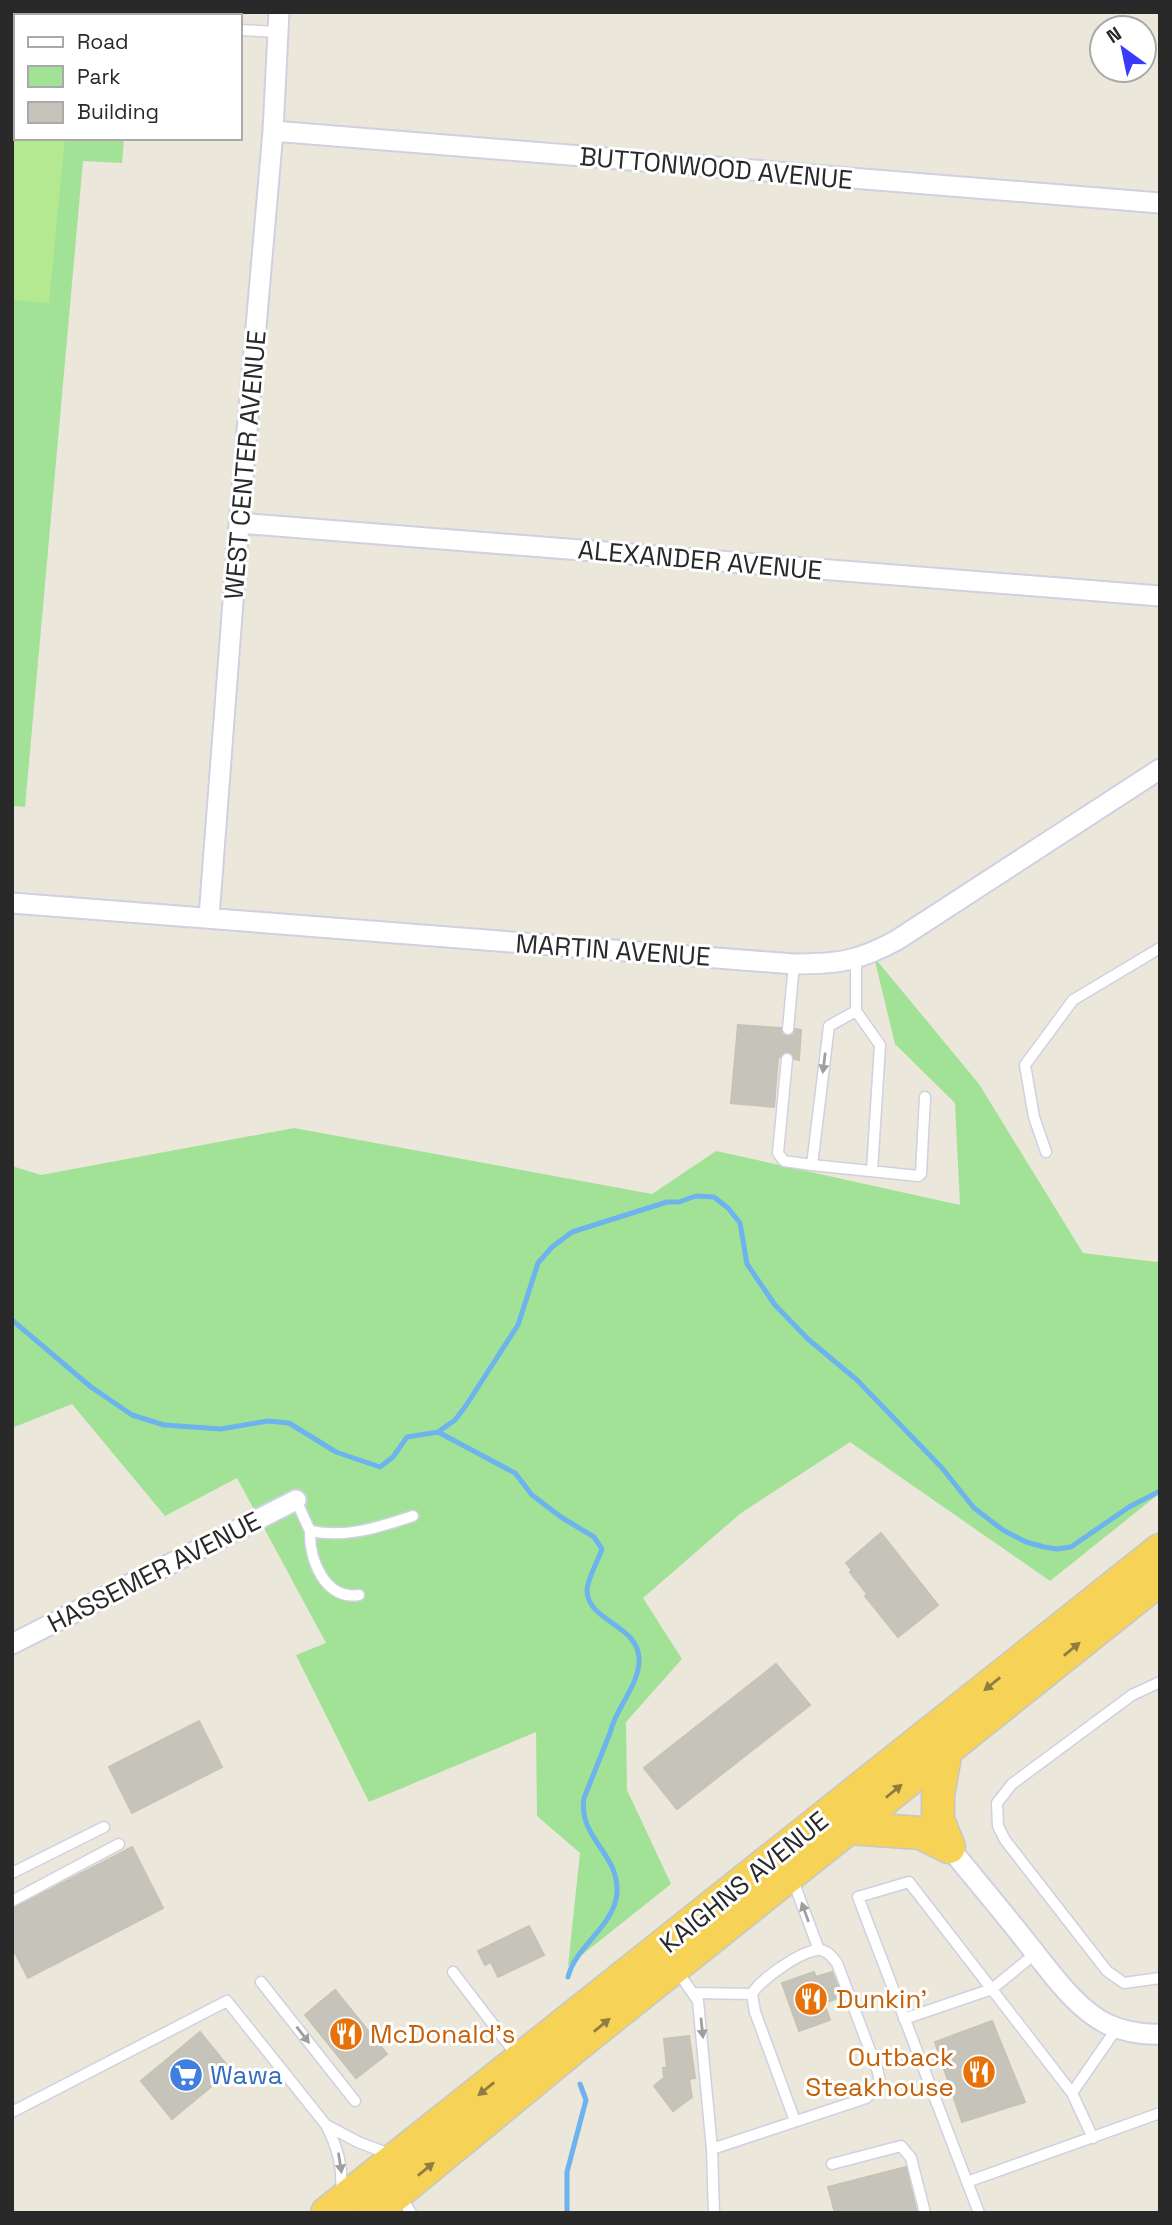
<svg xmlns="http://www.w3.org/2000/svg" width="1172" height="2225" font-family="'Space Grotesk',sans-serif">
	<rect width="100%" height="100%" fill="#ebe7da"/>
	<!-- green -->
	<path fill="#a2e297" d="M12 40 16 41V138H124L122 163 83 161 25 807 12 806Z
		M874 957 979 1084 1083 1253 1157 1262 1160 1260V1493L1050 1581 850 1442 741 1513 643 1598 682 1659 626 1722 627 1790 671 1884 568 1966 580 1853 537 1816 536 1732 369 1802 296 1655 326 1643 237 1478 165 1516 72 1404 12 1428V1166L41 1175 294 1128 652 1194 716 1151 960 1205 955 1103 895 1044Z"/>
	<!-- pitch -->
	<path fill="#b4e992" d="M12 51H16V138H65L49 303 12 300Z"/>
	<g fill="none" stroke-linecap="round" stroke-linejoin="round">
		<!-- stream -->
		<path stroke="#6db3ee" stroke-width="5" d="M12 1320 91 1387 132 1415 164 1425 221 1429 268 1421 289 1423 336 1452 380 1467 393 1457 407 1437 438 1432 455 1420 465 1407 518 1325 538 1263 552 1247 572 1232 667 1202H679L696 1196 714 1197 728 1208 740 1223 747 1264 775 1305 809 1340 857 1380 942 1468 974 1508 1003 1530 1026 1542 1044 1547 1057 1549 1071 1547 1129 1507 1160 1491
			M438 1432 515 1473 532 1495 561 1517 594 1537 602 1549C598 1561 588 1577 587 1590 587 1621 636 1624 639 1657 641 1684 615 1708 610 1733L584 1798C578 1839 619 1852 617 1893 614 1927 576 1945 568 1977
			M567 2213V2172L586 2100 580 2084"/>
	</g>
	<!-- building -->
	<path fill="#c6c4ba" stroke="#c6c3b4" stroke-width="2" d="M738 1025 781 1028 783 1035 788 1036 794 1034 795 1029 801 1030 799 1060 794 1059 792 1053 787 1052 778 1058 774 1107 731 1103Z
		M881 1533 938 1605 898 1637 865 1596 867 1594 850 1572 852 1570 846 1563Z
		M776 1664 810 1705 677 1809 644 1768Z
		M199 1721 222 1767 132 1813 109 1767Z
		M132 1847 163 1908 28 1978 12 1947V1909Z
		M529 1926 544 1955 498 1977 491 1962 485 1965 478 1951Z
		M814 1972 816 1977 832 1972 842 1997 824 2003 830 2020 799 2031 782 1983Z
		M335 1990 387 2054 356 2078 305 2015Z
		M992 2021 1025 2102 962 2122 935 2042Z
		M200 2032 231 2070 172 2119 141 2081Z
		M689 2036 695 2078 689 2079 692 2097 673 2111 654 2086 664 2078 663 2068H667L664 2039Z
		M906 2167 917 2213H835L828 2187Z"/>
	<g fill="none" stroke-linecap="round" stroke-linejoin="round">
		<!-- service casing -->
		<g stroke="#d0d0e2" stroke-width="13">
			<path id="service" d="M12 18H16
				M240 30 278 32
				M856 959V1011L880 1045 872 1171
				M856 1011 829 1026 812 1165 918 1176 921 1174 925 1097
				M788 1029 794 964
				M787 1059 778 1153 784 1161 812 1165
				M1046 1152 1034 1117 1025 1065 1073 1000 1160 948
				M296 1500 310 1531C347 1538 377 1528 413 1516
				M310 1531C309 1560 325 1600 359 1595
				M1160 1682 1132 1695 1012 1784 997 1803 998 1826 1005 1840 1107 1971 1124 1983 1160 1978
				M12 1873 104 1827
				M792 1878 819 1950
				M12 1901 119 1844
				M676 1969 698 2001 712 2149 714 2213
				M453 1972 518 2057
				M261 1982 355 2101
				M693 1993 752 1994
				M904 2019 992 1989 1036 1953
				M1072 2093 1093 2138
				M12 2112 227 2001 326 2125C338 2148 343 2167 341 2192
				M326 2125 358 2142 392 2155
				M712 2149 866 2098 880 2083 878 2072 837 1963C832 1957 828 1951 820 1950 805 1948 759 1980 752 1994L755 2012 795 2121
				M832 2164 901 2146 911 2158 925 2213
				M967 2182 1160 2113
				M400 2196 411 2213
				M979 2213 858 1897 909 1882 1072 2093 1117 2028"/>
		</g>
		<!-- minor casing -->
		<g stroke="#d0d0e2" stroke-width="23">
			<path id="minor" d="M273 131 1160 203
				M239 523 1160 596
				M12 903 794 964C838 964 859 961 897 940L1160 769
				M209 917 239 523 273 131 279 12
				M12 1644 296 1500
				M949 1847C975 1879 1002 1911 1028 1944 1050 1971 1075 2008 1107 2024 1125 2032 1141 2035 1160 2034"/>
		</g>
		<!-- trunk casing -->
		<g stroke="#c7c7c7" stroke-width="35">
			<path id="trunk" d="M946 1750 938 1795V1820L949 1847
				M848 1828 921 1833 949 1847
				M327 2213 1160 1550
				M373 2213 582 2041 1160 1579"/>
		</g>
		<!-- service -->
		<use href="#service" stroke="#fff" stroke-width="10"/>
		<!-- minor -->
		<use href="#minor" stroke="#fff" stroke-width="19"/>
		<!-- trunk -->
		<use href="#trunk" stroke="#f6d357" stroke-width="32"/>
	</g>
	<!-- one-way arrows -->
	<defs><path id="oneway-solid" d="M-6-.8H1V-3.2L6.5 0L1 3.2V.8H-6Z" transform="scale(1.75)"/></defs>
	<g fill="#9f9f9f">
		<use href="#oneway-solid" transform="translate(824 1063) rotate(97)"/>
		<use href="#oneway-solid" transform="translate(805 1912) rotate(-110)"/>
		<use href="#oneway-solid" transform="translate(702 2028) rotate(84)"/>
		<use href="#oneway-solid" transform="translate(303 2035) rotate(52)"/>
		<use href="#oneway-solid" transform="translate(340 2163) rotate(81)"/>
	</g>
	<g fill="#907e40">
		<use href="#oneway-solid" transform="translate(1072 1649) rotate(-39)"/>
		<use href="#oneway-solid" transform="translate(992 1684) rotate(141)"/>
		<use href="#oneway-solid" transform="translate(894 1791) rotate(-39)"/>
		<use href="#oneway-solid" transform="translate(602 2025) rotate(-39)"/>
		<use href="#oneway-solid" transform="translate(486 2089) rotate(141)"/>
		<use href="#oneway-solid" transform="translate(426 2169) rotate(-39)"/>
	</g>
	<!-- icons -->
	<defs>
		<g id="restaurant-disc" transform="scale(1.75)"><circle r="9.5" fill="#e8710a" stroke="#fff"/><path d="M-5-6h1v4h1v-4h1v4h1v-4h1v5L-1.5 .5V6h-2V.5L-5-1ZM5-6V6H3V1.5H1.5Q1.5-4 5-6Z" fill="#fff"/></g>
		<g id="supermarket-disc" transform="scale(1.75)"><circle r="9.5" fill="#3f7fe0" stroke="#fff"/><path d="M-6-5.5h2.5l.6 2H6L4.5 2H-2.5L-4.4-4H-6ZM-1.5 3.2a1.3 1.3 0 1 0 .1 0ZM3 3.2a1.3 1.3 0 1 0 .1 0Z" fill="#fff"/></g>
	</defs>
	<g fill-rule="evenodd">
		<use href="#restaurant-disc" x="811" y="1999"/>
		<use href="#restaurant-disc" x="346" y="2034"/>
		<use href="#restaurant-disc" x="979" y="2072"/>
		<use href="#supermarket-disc" x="186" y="2075"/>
	</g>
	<g text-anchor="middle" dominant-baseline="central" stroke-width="6" stroke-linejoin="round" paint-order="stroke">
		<!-- street labels -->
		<g font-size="26" fill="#292929" stroke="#fff">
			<text transform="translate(716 168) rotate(5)">BUTTONWOOD AVENUE</text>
			<text transform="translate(245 465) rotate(-85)">WEST CENTER AVENUE</text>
			<text transform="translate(700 560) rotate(5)">ALEXANDER AVENUE</text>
			<text transform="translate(613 950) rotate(4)">MARTIN AVENUE</text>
			<text transform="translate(154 1572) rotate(-27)">HASSEMER AVENUE</text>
			<text transform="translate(744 1882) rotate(-39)">KAIGHNS AVENUE</text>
		</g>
		<!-- food labels -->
		<g font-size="26" fill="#c56008" stroke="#fff" text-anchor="start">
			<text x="836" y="1999">Dunkin'</text>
			<text x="370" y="2034">McDonald's</text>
			<text x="954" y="2057" text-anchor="end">Outback<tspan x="954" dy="30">Steakhouse</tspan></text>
		</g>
		<!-- shop labels -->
		<g font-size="26" fill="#366cbe" stroke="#fff" text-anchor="start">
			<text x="210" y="2075">Wawa</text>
		</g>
	</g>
	<!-- border -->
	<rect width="1172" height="2225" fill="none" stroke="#292929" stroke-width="28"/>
	<!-- legend -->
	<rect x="14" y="14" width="228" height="126" fill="#ffffff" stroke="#a9a9a9" stroke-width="2"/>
	<rect x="28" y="37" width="35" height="10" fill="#ffffff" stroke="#a9a9a9" stroke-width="2"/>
	<text x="77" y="49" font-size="21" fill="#292929">Road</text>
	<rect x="28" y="66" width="35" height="21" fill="#a2e297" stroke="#a9a9a9" stroke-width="2"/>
	<text x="77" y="84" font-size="21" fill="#292929">Park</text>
	<rect x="28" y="102" width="35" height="21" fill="#c6c4ba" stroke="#a9a9a9" stroke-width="2"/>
	<text x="77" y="119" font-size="21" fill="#292929">Building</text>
	<!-- north arrow -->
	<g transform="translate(1123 49) rotate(327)"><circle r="33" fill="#ffffff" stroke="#a9a9a9" stroke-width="2"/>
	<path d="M0-5L12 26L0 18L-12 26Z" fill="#3a3af9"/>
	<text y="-10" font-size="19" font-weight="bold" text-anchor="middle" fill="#292929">N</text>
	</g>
</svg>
